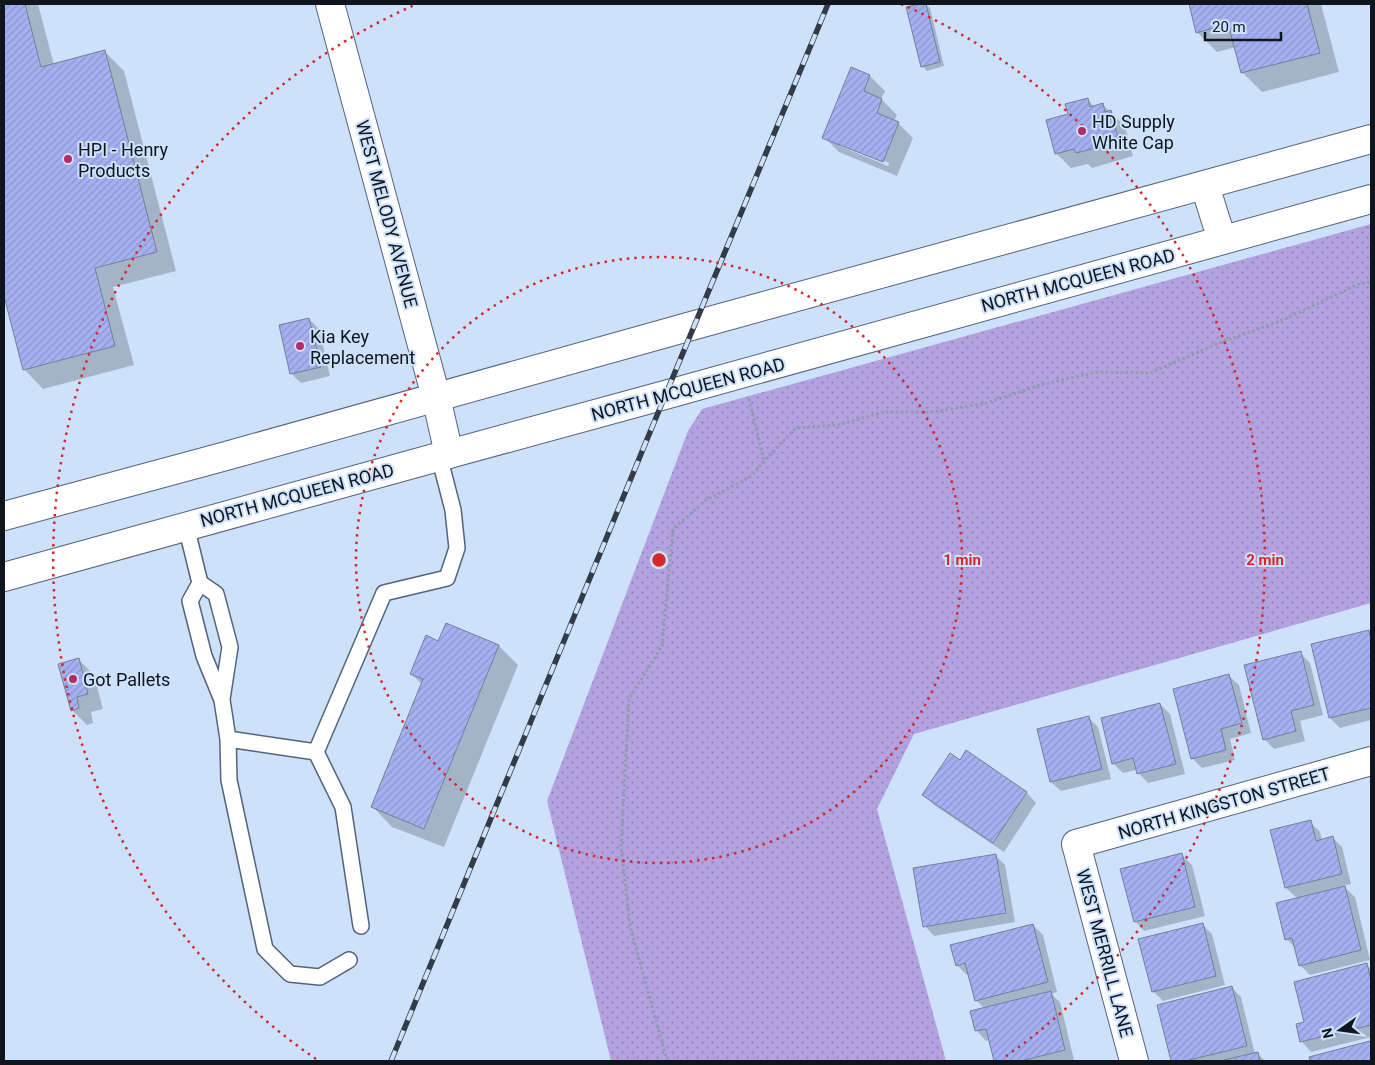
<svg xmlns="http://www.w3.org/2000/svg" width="1375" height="1065" font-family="Roboto,sans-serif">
	<defs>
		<pattern id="green-dots" width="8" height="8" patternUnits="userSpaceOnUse" patternTransform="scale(1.25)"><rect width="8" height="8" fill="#b3a2df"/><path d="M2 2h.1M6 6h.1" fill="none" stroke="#9083b4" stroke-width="1.8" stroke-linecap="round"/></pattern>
		<pattern id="building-hatch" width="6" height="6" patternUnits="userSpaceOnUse" patternTransform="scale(1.25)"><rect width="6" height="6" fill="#a4b0f1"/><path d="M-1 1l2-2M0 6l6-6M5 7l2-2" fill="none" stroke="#8c96ce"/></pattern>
	</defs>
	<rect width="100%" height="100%" fill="#cee1fb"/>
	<!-- green -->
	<path fill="url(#green-dots)" d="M1371 224V603L914 734 877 809 946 1061H611L547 801 688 431 702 409Z"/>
	<!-- shadow -->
	<path fill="#0003" fill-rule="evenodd" d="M4 4H38L54 65 105 52 124 71 176 271 113 287 134 365 43 389 24 369 4 291Z
		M925 4 930 8 944 66 927 71 922 66 908 8Z
		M1190 4H1321L1339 72 1262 92 1242 72 1236 47 1217 52 1197 32Z
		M851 69 870 76 885 91 881 99 897 115 894 122 898 123 913 138 897 176 839 152 824 137ZM840 143 889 163 888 166 840 146Z
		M1088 100 1095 107 1103 105 1125 126 1133 156 1092 168 1088 164 1071 168 1056 153 1069 115Z
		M309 319 319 329 330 376 301 383 291 373Z
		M1369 631 1371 634V720L1340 728 1330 718 1312 645Z
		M499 646 518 665 444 847 392 827 373 807 423 685 411 674Z
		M1300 653 1310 663 1323 715 1300 721 1305 741 1274 749 1264 739Z
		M79 660 94 675 103 709 91 712 93 723 87 725 72 710Z
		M1229 676 1239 685 1251 733 1230 739 1235 760 1202 768 1192 758Z
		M1160 704 1170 714 1185 774 1148 783 1136 770 1123 773 1113 763Z
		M1088 717 1098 727 1111 779 1061 791 1051 782Z
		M966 752 1027 793 1036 803 1004 852 934 805 924 795 960 761Z
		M1310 822 1320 832 1322 840 1333 838 1342 847 1351 884 1343 886 1355 897 1370 960 1310 975 1300 965 1296 948 1286 939 1298 899 1286 888Z
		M995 855 1005 865 1015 922 934 936 925 926Z
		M1182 855 1192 865 1205 916 1144 931 1135 921Z
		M1202 924 1212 934 1225 985 1163 1001 1153 991Z
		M1033 925 1043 935 1057 992 1051 994 1060 1002 1074 1060 1070 1061H995L990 1040 986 1041 977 1031 972 1012 985 1009 976 1000 970 974 967 975 957 965Z
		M1366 965 1371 969V1037L1311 1052 1302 1042 1297 1025 1305 1023Z
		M1231 987 1241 997 1255 1054 1257 1053 1265 1061H1172L1158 1006Z
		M1369 1043 1371 1045V1061H1311L1310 1058Z"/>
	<!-- building -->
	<path fill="url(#building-hatch)" stroke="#777d97" d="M4 4H25L41 67 105 50 157 252 95 268 115 346 23 370 4 296Z
		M919 4H926L940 62 921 67 906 7Z
		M1189 4H1307L1320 53 1241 73 1228 24 1196 33Z
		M851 67 870 75 864 91 882 99 877 113 899 122 883 162 822 138Z
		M1088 98 1090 107 1103 103 1105 112 1111 110 1119 142 1076 153 1074 149 1055 154 1046 120 1068 114 1065 104Z
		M309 318 321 367 290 374 279 325Z
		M446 623 499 645 424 829 371 807 423 679 410 674 426 635 438 641Z
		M1369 630 1371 639V708L1329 718 1311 644Z
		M1301 651 1314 705 1291 711 1296 731 1263 740 1244 665Z
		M79 658 88 694 77 697 79 708 71 711 58 664Z
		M1229 674 1242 723 1221 729 1226 750 1191 759 1173 689Z
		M1160 703 1176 764 1137 774 1133 758 1112 764 1101 718Z
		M1089 716 1102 769 1050 782 1037 729Z
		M966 750 1027 792 993 843 922 795 950 753 960 760Z
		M1311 820 1316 841 1333 836 1342 874 1285 888 1270 830Z
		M1182 853 1195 907 1134 922 1120 869Z
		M996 854 1006 913 923 927 913 868Z
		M1345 886 1361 950 1299 966 1292 938 1285 940 1276 903Z
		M1203 923 1216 976 1152 992 1138 939Z
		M1033 924 1048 982 975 1001 965 963 956 966 950 945Z
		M1367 963 1371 981V1025L1300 1042 1296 1024 1304 1022 1294 982Z
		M1232 986 1247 1046 1185 1061H1171L1157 1005Z
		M1051 991 1065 1050 1021 1061H994L986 1029 975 1031 970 1011Z
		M1370 1041 1371 1047V1061H1310L1309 1057Z
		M1258 1052 1260 1061H1220Z"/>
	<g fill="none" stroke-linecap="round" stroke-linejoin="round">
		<!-- lane casing -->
		<g stroke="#53647a" stroke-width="18">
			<path id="lane" d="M186 526 200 583 190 601 204 656 222 700 228 739 229 780 265 949 290 974 320 977 349 960
				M200 583 216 594 230 647 222 699
				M228 739 316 752 343 807 361 926
				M316 752 384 593 447 578 457 548 453 510 439 456"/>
		</g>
		<!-- street casing -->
		<g stroke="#53647a" stroke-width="30">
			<path id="street" d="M330 4 436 397 449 454
				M1134 1061 1076 844 1371 761"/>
		</g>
		<!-- secondary casing -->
		<g stroke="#53647a" stroke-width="30">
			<path id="secondary" d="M1205 186 1222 240
				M4 516 226 456 695 325 1371 139
				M4 577 449 454 665 395 1371 199"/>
		</g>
		<!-- path -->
		<path stroke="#8d9cb0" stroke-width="3" stroke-dasharray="2.5 2.5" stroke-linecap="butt" d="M749 399 764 461
			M667 1061 630 926 621 846 629 699 662 646 673 529 705 501 750 477 780 444 796 428 837 425 884 412H933L987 403 1040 385 1098 372 1150 373 1219 343 1283 320 1359 284 1371 282"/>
		<!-- lane -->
		<use href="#lane" stroke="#fff" stroke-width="15"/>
		<!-- street -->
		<use href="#street" stroke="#fff" stroke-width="28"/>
		<!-- secondary -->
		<use href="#secondary" stroke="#fff" stroke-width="28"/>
		<!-- rail casing -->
		<g stroke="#323b47" stroke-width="5.5">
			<path id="rail" d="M391 1061 648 437 828 4"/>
		</g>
		<!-- rail -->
		<use href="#rail" stroke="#cee1fb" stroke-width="4" stroke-dasharray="11" stroke-linecap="butt"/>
	</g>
	<!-- distance rings -->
	<g fill="none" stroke="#d62828" stroke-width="2.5" stroke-dasharray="2.5 5">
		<circle cx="659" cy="560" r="303"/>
		<path d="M316 1059A606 606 0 0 1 417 4M901 4A606 606 0 0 1 1002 1059"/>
	</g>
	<!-- markers -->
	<g fill="#b62b66" stroke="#cee1fb" stroke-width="2">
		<circle cx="1082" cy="131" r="5"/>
		<circle cx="68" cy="159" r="5"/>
		<circle cx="300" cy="346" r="5"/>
		<circle cx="73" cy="679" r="5"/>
	</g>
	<g text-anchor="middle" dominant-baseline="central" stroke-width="4" stroke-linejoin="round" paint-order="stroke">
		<!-- poi labels -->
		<g font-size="18" fill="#0e151d" stroke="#cee1fb" text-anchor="start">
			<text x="1092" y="121">HD Supply<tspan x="1092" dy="21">White Cap</tspan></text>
			<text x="78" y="149">HPI - Henry<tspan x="78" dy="21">Products</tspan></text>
			<text x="310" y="336">Kia Key<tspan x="310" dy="21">Replacement</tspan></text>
			<text x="83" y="679">Got Pallets</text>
		</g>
		<!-- street labels -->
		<g font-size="18" fill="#0e151d" stroke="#cee1fb">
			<text transform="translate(387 214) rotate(75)">WEST MELODY AVENUE</text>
			<text transform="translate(1078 280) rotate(-15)">NORTH MCQUEEN ROAD</text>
			<text transform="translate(688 389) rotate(-15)">NORTH MCQUEEN ROAD</text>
			<text transform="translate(297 495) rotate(-15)">NORTH MCQUEEN ROAD</text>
			<text transform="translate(1224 803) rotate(-16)">NORTH KINGSTON STREET</text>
			<text transform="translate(1105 953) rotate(75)">WEST MERRILL LANE</text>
		</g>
	</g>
	<circle cx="659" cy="560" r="8" fill="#d62828" stroke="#cee1fb" stroke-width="2.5"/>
	<g font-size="15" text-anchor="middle" font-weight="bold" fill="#d62828" stroke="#cee1fb" stroke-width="4" stroke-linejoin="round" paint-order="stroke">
		<text x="962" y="565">1 min</text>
		<text x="1265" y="565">2 min</text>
	</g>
	<!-- border -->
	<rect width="1375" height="1065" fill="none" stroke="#0e151d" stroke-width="10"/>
	<!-- north arrow -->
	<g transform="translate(1340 1030) rotate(256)" stroke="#cee1fb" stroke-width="4" paint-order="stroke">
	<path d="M0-4L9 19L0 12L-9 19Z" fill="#0e151d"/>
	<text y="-8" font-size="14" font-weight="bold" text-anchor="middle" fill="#0e151d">N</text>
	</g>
	<!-- scale -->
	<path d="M1205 32v8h76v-8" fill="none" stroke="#0e151d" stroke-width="2.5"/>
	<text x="1212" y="32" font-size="15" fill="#0e151d" stroke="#cee1fb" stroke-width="4" paint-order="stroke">20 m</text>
</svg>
